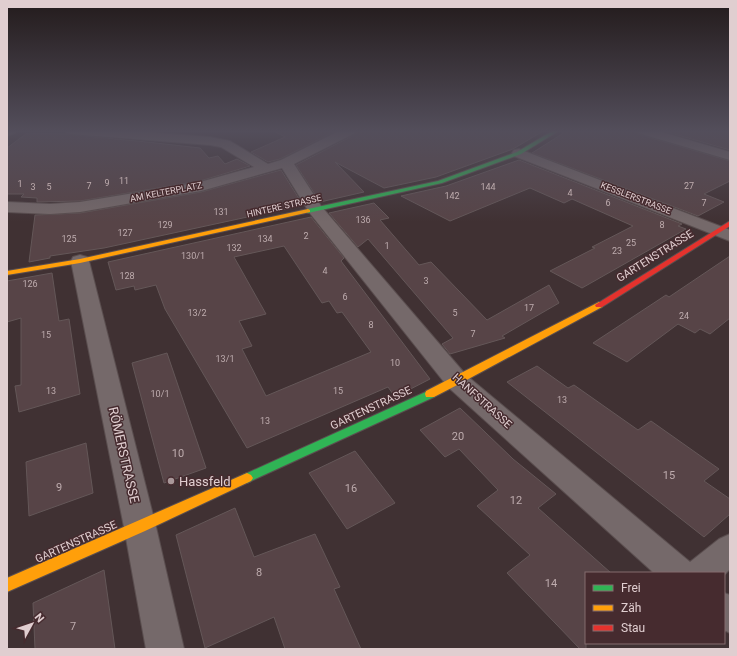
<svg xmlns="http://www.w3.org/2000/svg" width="737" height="656" font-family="Roboto,sans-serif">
	<rect width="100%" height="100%" fill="#403133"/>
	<!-- building -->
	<path fill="#574447" stroke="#645758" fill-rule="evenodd" d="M272 130H338L280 159 268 162 251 152 285 137Z
		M358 130H545L513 149 436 177 384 188 335 162 364 192 320 202 296 165 356 134Z
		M564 130H635L638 134 730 161V181L704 194 724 202 698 216 532 153 562 134Z
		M660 130H730V150Z
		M27 133 65 134 147 142 200 148 209 158 218 156 225 164 237 159 250 166 200 181 80 201 37 202V198L21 197 24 194H7V148Z
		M519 160 682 224 678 226 686 229 582 288 550 271 595 248 592 247 633 226 572 199 564 203 530 188 450 221 401 196 446 186Z
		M281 170 303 205 104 248 50 256V258L29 262 35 215 80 213 201 192Z
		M374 203 389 218 380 220 419 265 431 262 487 320 549 285 559 303 502 336 505 338 450 354 442 344 453 338 368 239 358 247 329 213Z
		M311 217 344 258 341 261 430 379 395 397 388 387 247 448 165 309 156 285 135 290 134 286 116 290 108 262ZM284 246 322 303 329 301 337 313 342 312 371 352 266 396 242 349 252 346 239 321 266 314 234 257Z
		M730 256V318L710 334 700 329 695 333 678 324 627 362 593 343 666 295 669 297Z
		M52 273 59 321 69 319 80 394 19 412 15 386 21 385V318L7 322V281Z
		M167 353 206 468 164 483 132 363Z
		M537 366 568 388 574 385 638 430 651 421 719 469 704 481 730 499V514L704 537 507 382Z
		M460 408 513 459 556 494 538 508 611 573H586V649H580L507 573 530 555 477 506 498 490 459 449 445 457 420 430Z
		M86 443 93 493 29 516 26 462Z
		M355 451 395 503 347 529 309 473Z
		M235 508 254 557 315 534 340 587 334 589 361 649H285L274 617 205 648 176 535Z
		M104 570 115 649H35L33 603Z"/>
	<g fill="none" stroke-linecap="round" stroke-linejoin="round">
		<!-- street casing -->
		<g stroke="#5a4e4f" stroke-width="2">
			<path id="street" d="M7 130H17L15 133 7 136Z
				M64 130H118L210 137 230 141 268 164 281 160 341 130H357L355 133 294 164 321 206 466 375 690 562 719 539 730 534V569L724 575V573H654L448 387 309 212 282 168 201 191 80 212 50 214 7 212V202L50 204 80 202 200 182 254 167 221 147 210 145 70 134 66 133Z
				M636 130H655L730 152V160L638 133Z
				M519 149 730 230V241L514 156 512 153 514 150Z
				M80 255 87 257 89 261 156 527 184 649H146L124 527 71 261 73 257Z
				M724 593 730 595V633L724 630Z"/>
		</g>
		<!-- fast casing -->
		<g stroke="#5a4e4f" stroke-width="2">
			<path id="fast" d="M554 130H560L521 154 442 183 308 213 305 211 308 209 438 181 517 152Z
				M430 390 434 391 435 394 434 397 251 481 247 483 243 481 241 478 243 475Z"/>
		</g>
		<!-- slow casing -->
		<g stroke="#5a4e4f" stroke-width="2">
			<path id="slow" d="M308 209 310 210V212L80 263 7 275V271L80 259Z
				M599 302 602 303 603 305 602 307 461 383 434 397H426L425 394 426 391Z
				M247 473 251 475 253 478 251 481 145 531 7 592V578Z"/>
		</g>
		<!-- jam casing -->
		<g stroke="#5a4e4f" stroke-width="2">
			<path id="jam" d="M730 221V226L602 307H596L595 305Z"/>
		</g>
		<!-- street -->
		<use href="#street" fill="#75696a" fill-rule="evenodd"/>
		<!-- fast -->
		<use href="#fast" fill="#30b455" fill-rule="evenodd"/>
		<!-- slow -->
		<use href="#slow" fill="#ff9f0a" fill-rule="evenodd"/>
		<!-- jam -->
		<use href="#jam" fill="#e5322d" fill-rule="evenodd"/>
	</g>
	<!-- sky -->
	<linearGradient id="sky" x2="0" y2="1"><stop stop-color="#231b1c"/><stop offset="0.59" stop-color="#534e5b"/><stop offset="1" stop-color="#534e5b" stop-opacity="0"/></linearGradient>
	<rect width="737" height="222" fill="url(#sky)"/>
	<!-- markers -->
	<circle fill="#a89799" stroke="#462b2f" stroke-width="1.5" cx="171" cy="481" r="4"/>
	<g text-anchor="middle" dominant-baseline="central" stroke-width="3" stroke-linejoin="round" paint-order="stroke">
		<!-- number labels -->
		<g font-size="9" fill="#beacae">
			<text x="124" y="181">11</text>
			<text x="107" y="183">9</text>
			<text x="20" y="184">1</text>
			<text x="89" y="186">7</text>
			<text x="689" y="186">27</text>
			<text x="33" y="187">3</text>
			<text x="49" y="187">5</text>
			<text x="488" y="187">144</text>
			<text x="570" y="193">4</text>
			<text x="452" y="196">142</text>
			<text x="608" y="203">6</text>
			<text x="704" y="203">7</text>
			<text x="221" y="212">131</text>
			<text x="363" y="220">136</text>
			<text x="165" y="225">129</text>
			<text x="662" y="225">8</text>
			<text x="125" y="233">127</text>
			<text x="306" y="236">2</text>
			<text x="69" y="239">125</text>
			<text x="265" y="239">134</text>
			<text x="631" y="243">25</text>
			<text x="387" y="246">1</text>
			<text x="234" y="248">132</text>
			<text x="617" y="251">23</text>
			<text x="193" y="256">130/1</text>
			<text x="325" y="271">4</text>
			<text x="127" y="276">128</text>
			<text x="426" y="281">3</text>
			<text x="30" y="284">126</text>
			<text x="345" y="297">6</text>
			<text x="529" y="308">17</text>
			<text x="197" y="313">13/2</text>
			<text x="455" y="313">5</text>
			<text x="684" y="316">24</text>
			<text x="371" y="325">8</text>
			<text x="473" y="334">7</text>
			<text x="46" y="335">15</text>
			<text x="225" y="359">13/1</text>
			<text x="395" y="363">10</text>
			<text x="51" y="391">13</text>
			<text x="338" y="391">15</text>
			<text x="160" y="394">10/1</text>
			<text x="562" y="400">13</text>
			<text x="265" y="421">13</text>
		</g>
		<!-- far-street labels -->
		<g font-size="9" fill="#e0ced0" stroke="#462b2f">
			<text transform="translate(166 192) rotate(-11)">AM KELTERPLATZ</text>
			<text transform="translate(636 198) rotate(21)">KESSLERSTRASSE</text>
			<text transform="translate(284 206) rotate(-13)">HINTERE STRASSE</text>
		</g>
		<!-- street labels -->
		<g font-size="11" fill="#e0ced0" stroke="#462b2f">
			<text transform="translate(655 256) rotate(-32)">GARTENSTRASSE</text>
			<text transform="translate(482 401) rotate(42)">HANFSTRASSE</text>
			<text transform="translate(371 408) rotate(-25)">GARTENSTRASSE</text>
			<text transform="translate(76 542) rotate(-24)">GARTENSTRASSE</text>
		</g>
		<!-- near-number labels -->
		<g font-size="11" fill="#beacae">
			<text x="458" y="436">20</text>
			<text x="178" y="453">10</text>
			<text x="669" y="475">15</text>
			<text x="59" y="487">9</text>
			<text x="351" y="488">16</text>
			<text x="516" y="500">12</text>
			<text x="259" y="572">8</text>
			<text x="551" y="583">14</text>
			<text x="73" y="626">7</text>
		</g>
		<!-- near-street labels -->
		<g font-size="13" fill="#e0ced0" stroke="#462b2f">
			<text transform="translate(124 455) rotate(77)">RÖMERSTRASSE</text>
		</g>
		<!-- near-poi labels -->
		<g font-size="13" fill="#e0ced0" stroke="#462b2f" text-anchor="start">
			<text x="179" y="481">Hassfeld</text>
		</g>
	</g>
	<!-- border -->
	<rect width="737" height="656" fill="none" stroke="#e0ced0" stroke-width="16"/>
	<!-- legend -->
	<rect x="585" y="572" width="140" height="72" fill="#462b2f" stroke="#846c6f"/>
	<rect x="593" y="585" width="20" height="6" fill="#30b455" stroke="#846c6f"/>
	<text x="621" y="592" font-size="12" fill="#e0ced0">Frei</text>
	<rect x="593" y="605" width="20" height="6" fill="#ff9f0a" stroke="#846c6f"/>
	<text x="621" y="612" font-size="12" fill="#e0ced0">Zäh</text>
	<rect x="593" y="625" width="20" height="6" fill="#e5322d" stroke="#846c6f"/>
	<text x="621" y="632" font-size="12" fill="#e0ced0">Stau</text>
	<!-- north arrow -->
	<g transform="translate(32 624) rotate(50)" stroke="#462b2f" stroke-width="3" paint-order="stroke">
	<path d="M0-3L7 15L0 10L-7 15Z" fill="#e0ced0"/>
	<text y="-6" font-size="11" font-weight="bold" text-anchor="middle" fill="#e0ced0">N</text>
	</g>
</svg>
